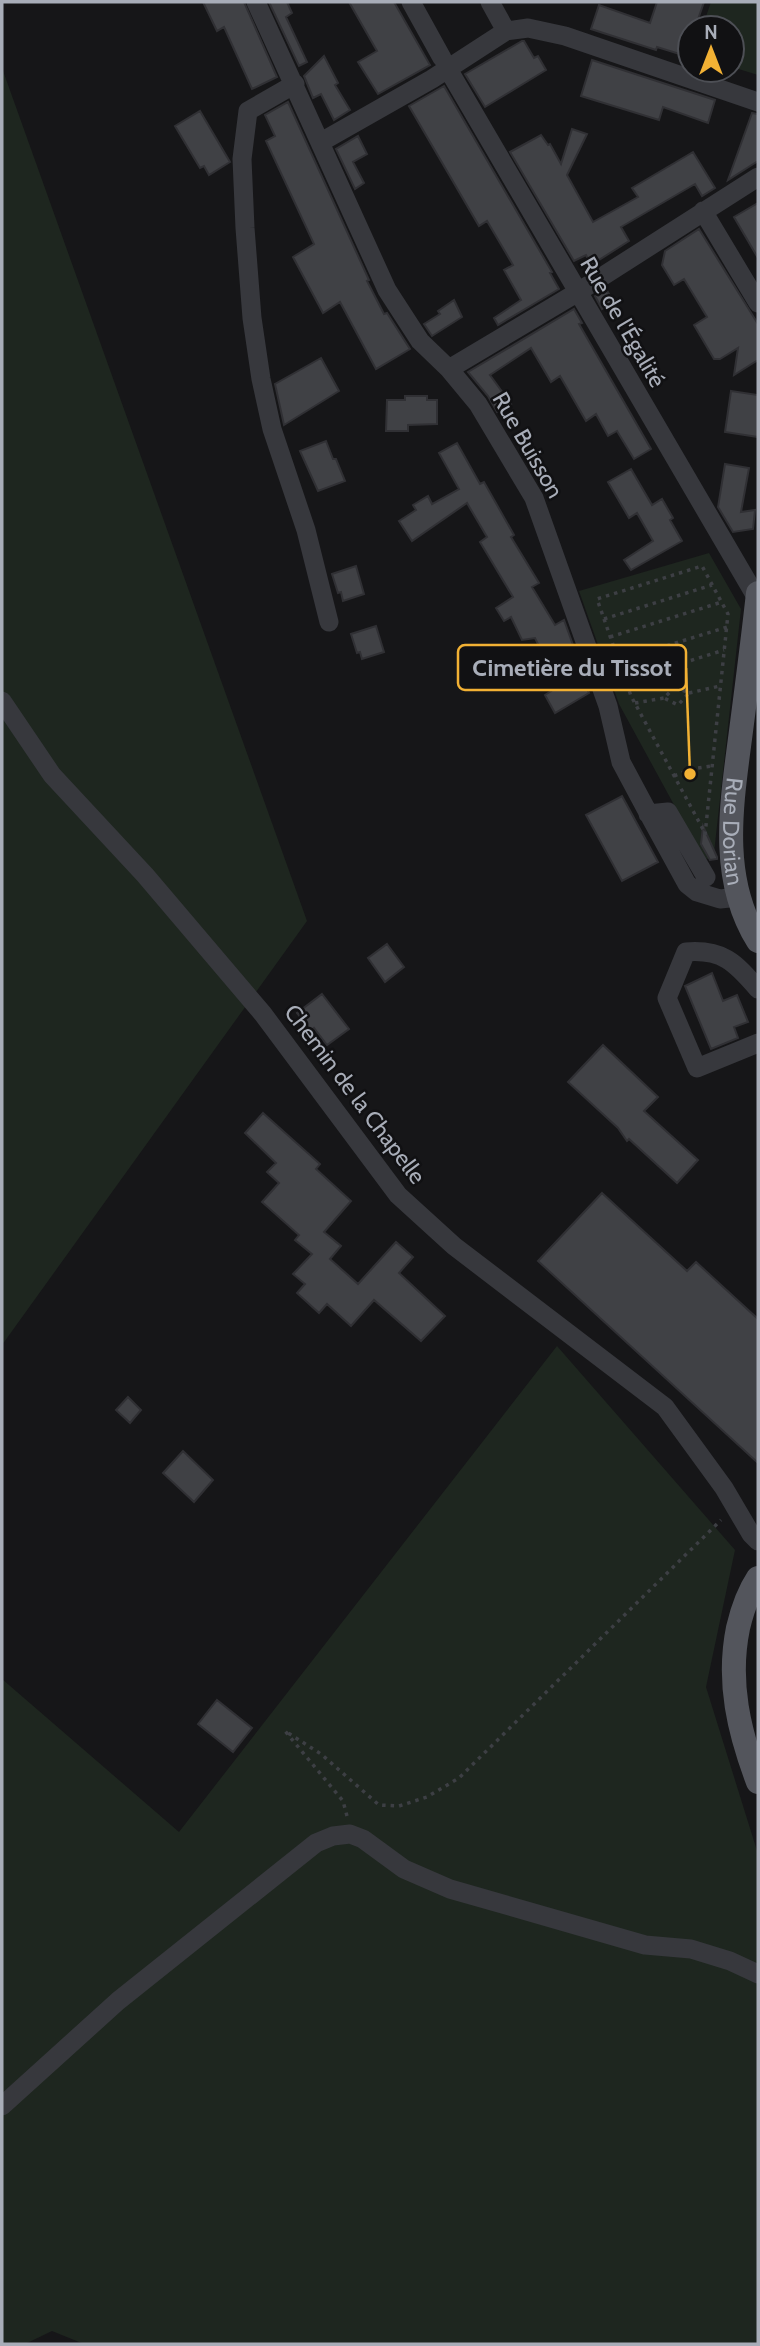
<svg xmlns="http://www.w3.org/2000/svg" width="760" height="2346" font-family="Cabin,sans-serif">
	<rect width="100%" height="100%" fill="#161618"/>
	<!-- green -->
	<path fill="#1e261f" d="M711 2H758V75L732 67V28H702Z
		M2 68 307 921 2 1345Z
		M709 553 741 609 714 853 708 859 703 858 619 704 579 591Z
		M557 1346 735 1550 706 1687 758 1854V2344H84L52 2331 25 2344H2V1679L179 1832Z"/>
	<!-- building -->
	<path fill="#404145" stroke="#303034" stroke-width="2" d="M203 2H244L277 77 252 89 224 27 217 31Z
		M269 2H287L292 13 286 17 307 62 299 66Z
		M349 2H394L430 65 378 94 358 62 377 51Z
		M657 2H704L695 28H690V44L686 56 657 47 656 50 591 29 599 5 650 23Z
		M522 41H524L534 58 538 56 546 70 485 107 465 74Z
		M324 56 338 83 335 85 350 110 334 120 321 94 313 98 304 76Z
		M592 60 715 100 708 123 663 107 659 120 581 96Z
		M444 86 552 272 550 273 559 289 498 325 494 318 521 300 504 270 513 265 487 221 479 226 409 106Z
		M288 102 369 280 367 281 384 314 387 313 410 349 376 369 340 302 323 313 293 257 314 244 266 141 275 136 265 115Z
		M200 111 230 162 209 175 204 166 200 168 175 126Z
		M752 113 758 114V161L728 180Z
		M572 129 587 134 567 175 593 222 638 197 632 188 693 152 715 188 702 196 695 184 621 227 629 241 591 265 586 255 574 261 510 152 541 135 548 145 550 144 561 164Z
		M358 136 367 154 353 162 364 183 355 189 336 149Z
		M758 203V258L734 217Z
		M699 229 758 324V360L734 375 738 348 720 359H714L694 325 707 317 684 279 674 285 662 265 665 251Z
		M606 289 614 302 602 309 595 296Z
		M454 300 462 317 432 336 424 324 440 314 438 311Z
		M574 309 582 323 579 324 651 449 634 459 617 431 608 436 596 414 586 421 560 376 551 382 531 348 490 375 511 404 497 412 488 396 468 372Z
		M321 358 339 391 284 425 275 384Z
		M731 391 758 395V437L725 432Z
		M405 396H427V400H437V424L408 425V431H386L387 400H405Z
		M326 441 333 459H336L345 481 318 491 300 451Z
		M457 443 480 484 484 482 514 535 511 537 539 583 532 587 555 625 564 620 578 659 572 662 589 693 555 713 545 695 559 686 535 638 522 640 511 617 504 621 496 608 513 597 480 542 487 537 467 503 412 541 399 521 416 510 413 505 428 496 432 504 459 489 439 453Z
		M725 464 749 468 741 512 755 510 753 529 733 532 718 507Z
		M631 469 652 505 662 499 673 518 670 520 682 541 631 570 624 560 653 541 637 513 629 518 608 482Z
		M356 566 364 594 343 601 341 592 338 593 332 574Z
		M376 626 384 652 362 659 360 652 357 653 351 634Z
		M622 796 658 862 622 881 586 815Z
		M703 826 717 857V859L710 860 701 844Z
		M387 944 404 967 385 982 368 958Z
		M712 973 723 1001 737 995 748 1022 734 1027 738 1038 711 1049 685 986Z
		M322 994 349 1029 327 1045 314 1028 311 1031 297 1013Z
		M603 1045 658 1097 644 1111 698 1160 677 1183 629 1139 627 1141 618 1128 568 1082Z
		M263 1113 320 1164 316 1169 351 1201 324 1232 341 1246 330 1259 358 1284 396 1242 413 1257 399 1273 445 1316 421 1341 374 1300 351 1326 327 1304 319 1313 297 1293 305 1284 293 1274 312 1254 295 1240 299 1235 262 1202 279 1183 267 1172 276 1163 245 1133Z
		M602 1193 687 1271 696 1262 758 1319V1463L538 1261Z
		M128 1397 141 1410 130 1423 116 1410Z
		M183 1451 213 1480 194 1502 163 1473Z
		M217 1700 252 1728 233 1752 198 1724Z"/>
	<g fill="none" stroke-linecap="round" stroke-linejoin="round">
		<!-- path -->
		<path stroke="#3d3f44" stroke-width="3.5" stroke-dasharray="3.5 5" stroke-linecap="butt" d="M604 619 712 585
			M610 637 722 602
			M618 661 727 627
			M669 667 675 687
			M626 681 724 650
			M675 687 689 693 678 705 664 698Z
			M689 693 720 686
			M635 703 664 698
			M674 776 692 769 712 766
			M705 835 728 614 702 566 597 599 631 696 705 833
			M347 1816 343 1801 285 1731 321 1754 379 1805 399 1806 427 1797 459 1778 721 1520"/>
		<!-- minor -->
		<path stroke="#37383d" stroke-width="19" d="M256 2 387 290 420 341 449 369 478 404 534 498 608 706 621 762 652 820 687 884 697 892 720 899 739 897
			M411 2 442 58
			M506 31 528 28 565 36 758 102
			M448 69 758 600
			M295 84 248 111 242 159 245 228 252 318 261 379 272 429 306 530 329 622
			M321 142 432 79 506 31 490 2
			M703 211 758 303
			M449 369 578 292 758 177
			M2 701 52 775 145 875 263 1014 398 1195 454 1246 665 1407 724 1488 751 1534 758 1541
			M648 814 668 812 706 877
			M758 989C735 962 722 949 686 952L667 998 697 1068 758 1043
			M2 2106 118 2001 316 1843 333 1836 350 1834 363 1839 404 1869 450 1889 645 1945 691 1949 730 1961 758 1974"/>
		<!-- major -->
		<g stroke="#53555c" stroke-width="24">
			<path id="s1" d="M758 593C753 639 747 685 741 731 732 802 718 877 758 941"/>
			<path d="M758 1578C748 1593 742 1611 738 1628 727 1682 739 1732 758 1782"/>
		</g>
	</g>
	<g text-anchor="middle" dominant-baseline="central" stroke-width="5" stroke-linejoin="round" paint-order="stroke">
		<!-- street labels -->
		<g font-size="23" fill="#a8adb8" stroke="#111113">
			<text transform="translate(623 322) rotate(60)">Rue de l'Égalité</text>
			<text transform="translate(528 445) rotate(60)">Rue Buisson</text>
			<text stroke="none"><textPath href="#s1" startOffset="240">Rue Dorian</textPath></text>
			<text transform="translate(355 1094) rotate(53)">Chemin de la Chapelle</text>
		</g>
	</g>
	<!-- callouts -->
	<path fill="none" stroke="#f2b134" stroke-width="2.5" d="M690 774L686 668"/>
	<circle fill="#f2b134" stroke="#111113" stroke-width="2.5" cx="690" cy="774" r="7"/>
	<rect fill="#111113" stroke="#f2b134" stroke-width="2.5" x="458" y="645" width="228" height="45" rx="7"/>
	<g font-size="24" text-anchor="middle" font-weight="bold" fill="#a8adb8">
		<text x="572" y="676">Cimetière du Tissot</text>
	</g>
	<!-- border -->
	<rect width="760" height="2346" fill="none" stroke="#a8adb8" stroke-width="7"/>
	<!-- north arrow -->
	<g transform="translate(711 49)"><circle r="33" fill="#111113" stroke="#4d4f55" stroke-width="2"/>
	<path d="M0-5L12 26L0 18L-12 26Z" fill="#f2b134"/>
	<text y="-10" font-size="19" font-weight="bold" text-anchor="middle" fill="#a8adb8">N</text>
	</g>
</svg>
